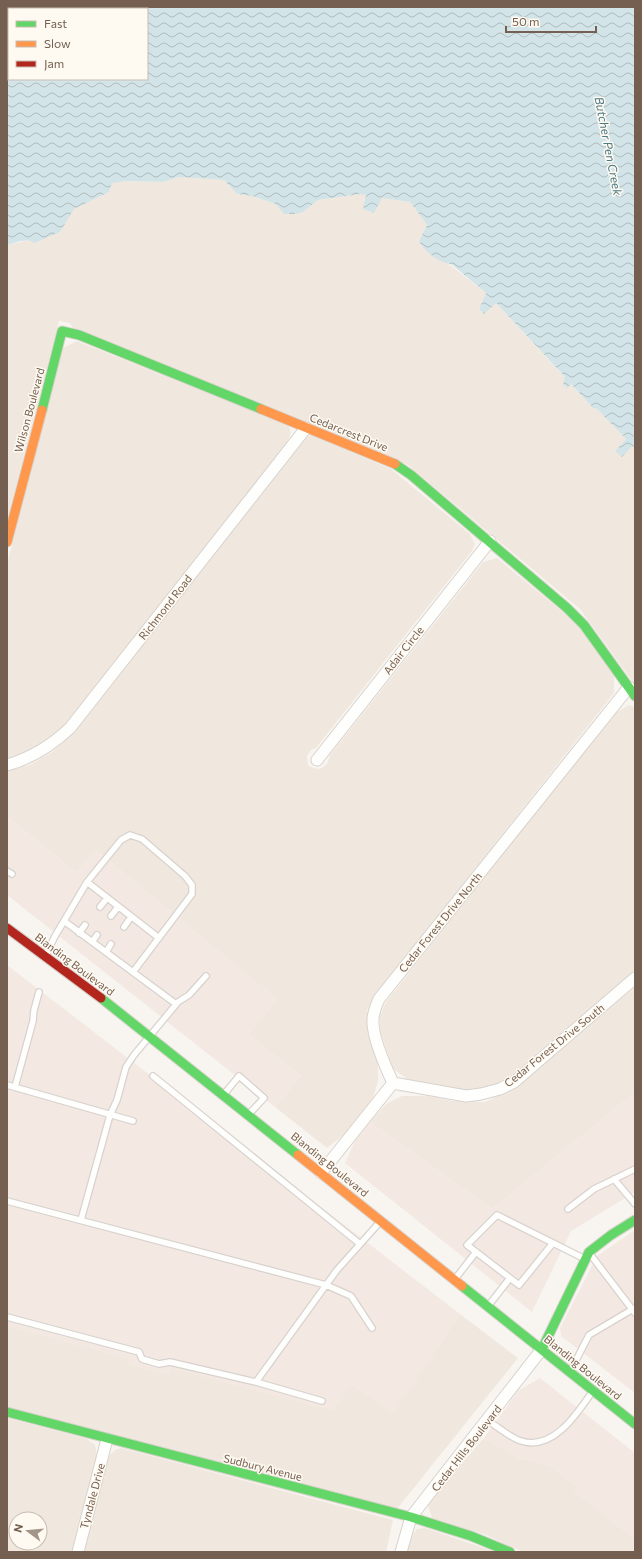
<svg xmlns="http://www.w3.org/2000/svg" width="642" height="1559" font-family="Commissioner,sans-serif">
	<defs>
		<pattern id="water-waves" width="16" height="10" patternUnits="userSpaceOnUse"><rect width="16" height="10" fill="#d2e4e8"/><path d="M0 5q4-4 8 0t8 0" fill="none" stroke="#afbcbe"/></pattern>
	</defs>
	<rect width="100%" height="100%" fill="#f8f5f0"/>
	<!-- residential -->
	<path fill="#f0e8de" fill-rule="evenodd" d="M179 177 224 180 237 194 252 196 276 204 303 212 318 200 361 194 410 202 427 225 419 241 486 293 479 309 484 314 495 302 593 408 597 409 626 439 616 450 632 445 635 448V685L580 609 408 465 74 330 70 323 59 321 7 520V245L25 241H31L60 232 73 209 109 192 112 183 126 181 163 182Z
		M77 341 289 426 291 433 287 443 65 725 41 745 19 756 7 758V564L63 348Z
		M311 435 391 469 470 534 475 544 472 551 316 748 311 750 307 756 308 765 313 768 320 769 327 764 330 755 483 562 497 558 577 624 614 675V693L374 996 367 1010 368 1035 378 1064V1081L373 1098 346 1133 327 1148 275 1107 301 1076 249 1035 277 999 96 850 77 873 7 816V770L29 765 52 752 74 733 306 437Z
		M629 705 635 707V970L509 1077 487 1089 458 1090 409 1080 393 1069 380 1031V1016L386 1002 615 713Z
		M635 987V1092L492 1209 370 1122 386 1104 402 1096H428L453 1101 485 1102 518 1086Z
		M460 1314 518 1358 397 1509 7 1407V1326L131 1359 129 1364 168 1375 170 1368 352 1385 393 1413Z
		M7 1418 87 1439 95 1445 97 1455 72 1552H7ZM16 1519H40V1543H16Z
		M484 1438 518 1458 549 1465 577 1487 574 1491 635 1539V1552H523L486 1535 432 1518 428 1505 435 1494Z
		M121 1448 393 1520 386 1552H83L108 1457 115 1450Z
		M425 1528 496 1552H407L412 1535 417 1529Z"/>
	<!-- commercial -->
	<path fill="#f4e8e2" d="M7 816 77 873 96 850 278 999 249 1035 301 1076 275 1107 7 895Z
		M7 965 460 1314 393 1414 352 1385 333 1411 170 1368 168 1375 129 1364 130 1359 7 1326Z
		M635 1092V1192L571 1231 532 1312 345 1163 355 1141 370 1122 492 1209Z
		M635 1230V1393L561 1336 560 1328 597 1256Z
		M540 1378 635 1453V1539L573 1491 577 1487 549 1465 518 1458 484 1438 519 1390Z"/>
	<!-- water -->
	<path fill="url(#water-waves)" fill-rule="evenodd" d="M7 7H635V448L632 446 622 457 615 451 626 439 597 409 593 408 571 384 567 388 563 385 565 377 496 303 484 314 479 309 486 293 451 264C439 263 425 252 419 241L427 225 410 202 382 198 374 213 363 209 366 195 361 194 318 200 303 212 296 214H284L276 204 252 196 237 194 224 180 179 177 163 182 127 181 112 183 109 192 74 209 60 232 34 243C27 237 15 243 7 245ZM9 9H147V79H9Z"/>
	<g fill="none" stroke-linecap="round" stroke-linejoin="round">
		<!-- lane casing -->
		<g stroke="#d7d2ce" stroke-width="8">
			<path id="lane" d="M7 871 12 874
				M87 882 159 938
				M100 907 107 898
				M111 916 118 907
				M64 921 87 882 121 840 130 835 142 839 185 876 192 885V894L133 972
				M124 927 131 917
				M79 933 85 925
				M92 942 97 935
				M106 952 111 944
				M46 955 55 936 64 921 176 1004
				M153 1076 360 1244
				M7 1085 133 1121
				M15 1087 33 1021 34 1010 39 992
				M225 1093 239 1076 264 1098 249 1114
				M614 1179 635 1204
				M7 1201 326 1285 351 1296 372 1328
				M568 1209 594 1189 635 1169
				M81 1220 110 1115 117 1100 126 1067 134 1055 178 1002 189 995 206 976
				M553 1243 519 1285 467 1245 497 1215 585 1259
				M590 1254 635 1313
				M455 1279 476 1252
				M489 1305 510 1278
				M7 1317 139 1352 142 1359 159 1364 170 1362 256 1382 322 1401
				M571 1370 589 1335 633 1309
				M256 1382 337 1270 379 1223
				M487 1420C498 1427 509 1437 521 1441 553 1451 577 1414 592 1392"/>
		</g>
		<!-- street casing -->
		<g stroke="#d7d2ce" stroke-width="13">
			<path id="street" d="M317 760 490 541
				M7 765C32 758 51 746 70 728L306 428
				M393 1083C386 1068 372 1037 373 1020 373 1012 376 1006 379 999L629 687
				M393 1083 466 1096 481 1094 500 1089 514 1082 635 978
				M321 1173 393 1083
				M78 1552 107 1439
				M401 1552 411 1517 542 1349"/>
		</g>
		<!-- fast casing -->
		<g stroke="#d8d2cd" stroke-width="11">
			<path id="fast" d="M42 410 62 331 79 335 261 409
				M395 464 411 475 567 608 584 625 635 696
				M101 998 298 1155
				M462 1286 635 1424
				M542 1349 589 1252 611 1235 635 1220
				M7 1412 411 1517 471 1536 510 1552"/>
		</g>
		<!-- slow casing -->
		<g stroke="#d8d2cd" stroke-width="11">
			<path id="slow" d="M261 409 395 464
				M7 542 42 410
				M298 1155 462 1286"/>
		</g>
		<!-- jam casing -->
		<g stroke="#d8d2cd" stroke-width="11">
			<path id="jam" d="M7 928 101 998"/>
		</g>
		<!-- lane -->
		<use href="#lane" stroke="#fefefd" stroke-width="5.5"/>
		<!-- street -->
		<use href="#street" stroke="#fefefd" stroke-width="11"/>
		<!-- fast -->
		<use href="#fast" stroke="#63d668" stroke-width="9"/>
		<!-- slow -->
		<use href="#slow" stroke="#ff974d" stroke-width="9"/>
		<!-- jam -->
		<use href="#jam" stroke="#b3261e" stroke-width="9"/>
	</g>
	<g text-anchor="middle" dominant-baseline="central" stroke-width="3" stroke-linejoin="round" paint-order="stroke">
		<!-- street labels -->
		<g font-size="11" fill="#755f50" stroke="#fefaf2">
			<text transform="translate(29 410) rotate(-75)">Wilson Boulevard</text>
			<text transform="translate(349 432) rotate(22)">Cedarcrest Drive</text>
			<text transform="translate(165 607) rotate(-52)">Richmond Road</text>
			<text transform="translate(403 650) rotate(-52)">Adair Circle</text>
			<text transform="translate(440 922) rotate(-51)">Cedar Forest Drive North</text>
			<text transform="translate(75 964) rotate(37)">Blanding Boulevard</text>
			<text transform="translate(554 1045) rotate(-39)">Cedar Forest Drive South</text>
			<text transform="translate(330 1164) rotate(39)">Blanding Boulevard</text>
			<text transform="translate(583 1367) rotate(39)">Blanding Boulevard</text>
			<text transform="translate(466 1448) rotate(-52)">Cedar Hills Boulevard</text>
			<text transform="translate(263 1467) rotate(14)">Sudbury Avenue</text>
			<text transform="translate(92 1496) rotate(-75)">Tyndale Drive</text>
		</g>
		<!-- water labels -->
		<g font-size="12" font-style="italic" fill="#4c7a85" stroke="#fefaf2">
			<text transform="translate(609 146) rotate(79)">Butcher Pen Creek</text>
		</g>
	</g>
	<!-- border -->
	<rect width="642" height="1559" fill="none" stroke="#755f50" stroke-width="16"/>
	<!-- legend -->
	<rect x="8" y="8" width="140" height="72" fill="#fefaf2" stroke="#c7bcb1"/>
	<rect x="16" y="21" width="20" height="6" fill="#63d668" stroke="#c7bcb1"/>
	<text x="44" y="28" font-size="12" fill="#755f50">Fast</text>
	<rect x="16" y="41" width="20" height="6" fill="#ff974d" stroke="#c7bcb1"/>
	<text x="44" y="48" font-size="12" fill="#755f50">Slow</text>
	<rect x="16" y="61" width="20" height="6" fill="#b3261e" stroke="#c7bcb1"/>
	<text x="44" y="68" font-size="12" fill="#755f50">Jam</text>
	<!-- north arrow -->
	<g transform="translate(28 1531) rotate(286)"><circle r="19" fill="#fefaf2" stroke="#c7bcb1"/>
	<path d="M0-3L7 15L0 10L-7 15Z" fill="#a39488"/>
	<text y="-6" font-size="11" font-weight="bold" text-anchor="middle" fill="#755f50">N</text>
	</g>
	<!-- scale -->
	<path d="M506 26v6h90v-6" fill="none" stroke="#755f50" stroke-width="2"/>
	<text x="512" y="26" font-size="12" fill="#755f50" stroke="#fefaf2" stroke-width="3" paint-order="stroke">50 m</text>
</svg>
